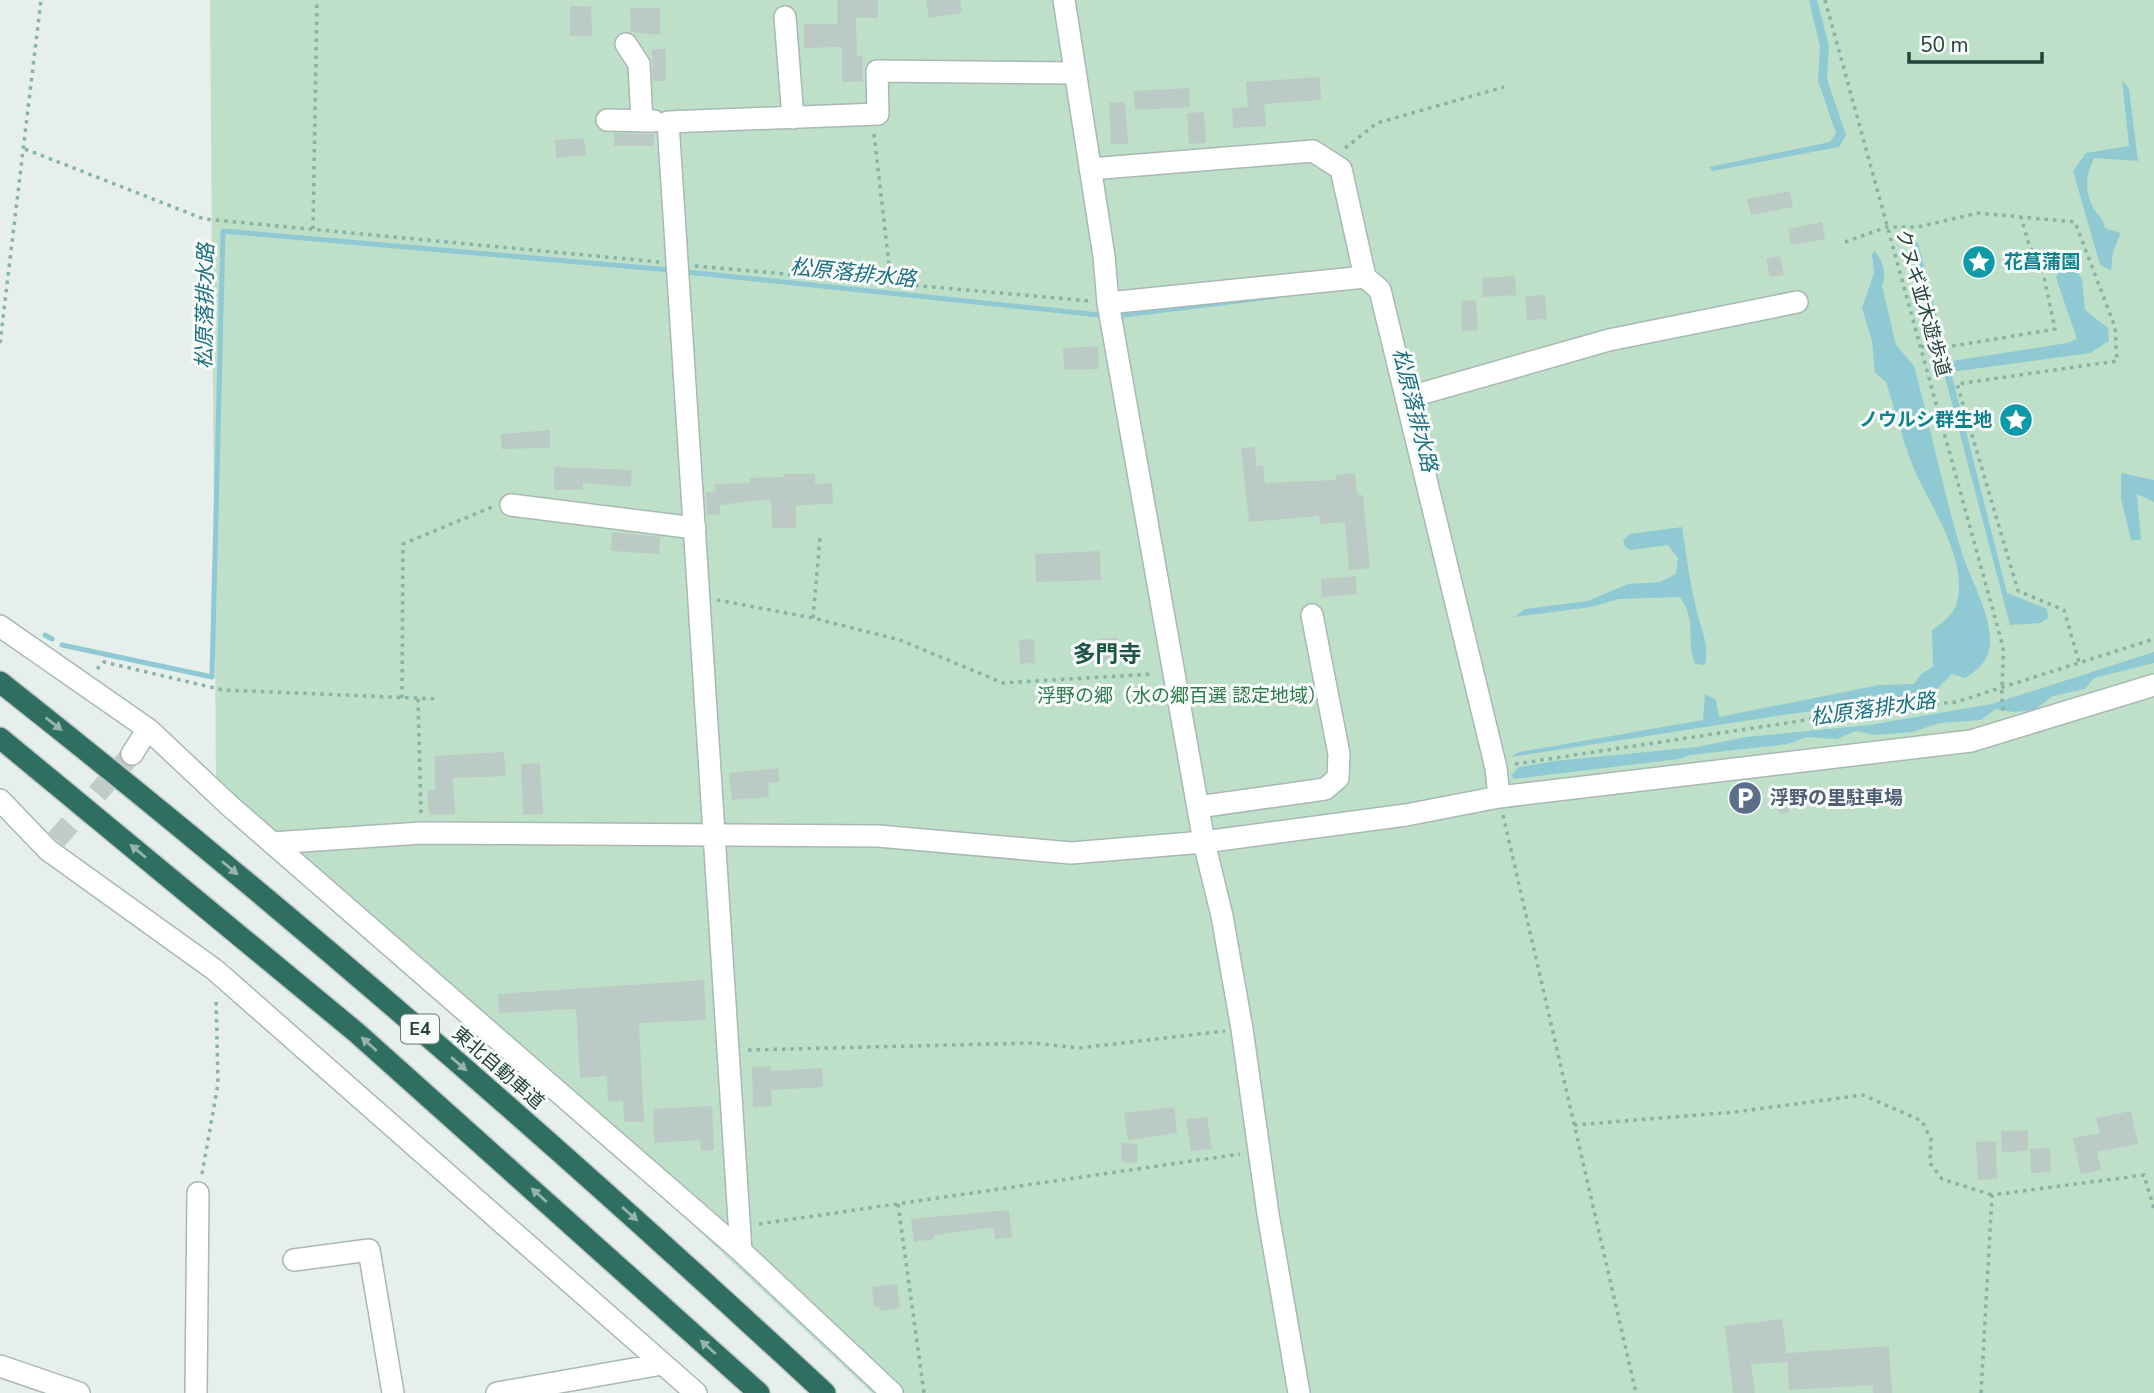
<svg xmlns="http://www.w3.org/2000/svg" width="2154" height="1393" font-family="'Nunito Sans','Noto Sans JP',sans-serif">
	<rect width="100%" height="100%" fill="#e6efeb"/>
	<!-- green -->
	<path fill="#bfe0c8" d="M210 0H2154V1393H872L216 779Z"/>
	<!-- water -->
	<path fill="#8ec9d4" d="M1809 0H1817L1829 46 1827 79 1846 135 1839 147 1713 171 1709 167 1830 142 1836 133 1818 81 1820 47Z
		M2122 80 2129 89 2138 161 2094 158C2087 172 2084 187 2091 203 2095 214 2103 216 2105 228L2121 233 2113 252 2111 270 2100 265 2073 171 2086 153 2129 146Z
		M1908 235 1918 243 1947 357 1952 361 2067 343 2077 339 2056 278 2062 260H2070L2082 279 2085 310 2108 328 2109 341 2090 353 1951 372 2007 593 2047 609 2048 618 2040 623 2010 625 1944 373H1939L1934 360 1938 352Z
		M1875 251C1883 263 1887 273 1882 286L1896 345 1914 366C1931 428 1943 492 1962 553 1971 581 1989 609 1990 640 1991 657 1980 669 1965 678L1952 674 1934 692 1919 701 1875 703 1790 714 1511 757 1519 752 1703 720 1705 694 1716 700 1719 717 1879 685 1914 684 1921 674 1933 667 1932 630C1943 623 1956 613 1958 598 1965 559 1935 512 1918 478 1904 448 1896 413 1886 382L1875 373 1872 341 1862 308 1874 273 1872 254Z
		M2121 473 2154 480V502L2137 494 2141 540H2131L2121 499Z
		M1682 527C1686 555 1691 589 1698 616 1703 633 1709 647 1705 665L1695 664C1685 637 1698 623 1680 597L1619 599 1591 607 1514 617 1525 609 1588 601 1628 584 1660 582 1676 574 1678 558 1668 545 1631 550 1625 547 1623 540 1630 534Z
		M2154 652V663L2094 678 2085 689 2053 696 2034 710 2013 712 1996 709 1981 720 1940 723 1912 732 1875 735 1856 731 1837 739 1806 737 1788 744 1690 755 1679 759 1514 779 1511 775 1519 767 1555 761 1697 747 1746 737 1869 725 1992 704Z"/>
	<g fill="none" stroke-linecap="round" stroke-linejoin="round">
		<!-- stream -->
		<path stroke="#8ec9d4" stroke-width="5" d="M687 272 1099 315
			M1124 315 1277 296
			M45 635 52 639
			M62 645 212 677 223 231 670 270"/>
	</g>
	<!-- building -->
	<path fill="#bbcac4" d="M837 0H878V18H856L857 56H863V82H842V47L804 48V24H837Z
		M926 0H960L962 13 929 18Z
		M570 6H591L592 36H570Z
		M630 8H660V35L631 32Z
		M652 49H666V81H653Z
		M1320 77 1321 100 1264 104 1266 126 1233 128 1232 108 1248 107 1246 82Z
		M1189 88 1190 107 1135 110 1133 91Z
		M1125 102 1128 144H1111L1109 103Z
		M1204 112 1206 143 1189 144 1187 113Z
		M614 133 654 134V146H614Z
		M584 138 586 155 556 158 555 140Z
		M1790 191 1793 207 1751 215 1747 199Z
		M1822 222 1825 239 1791 245 1788 229Z
		M1780 256 1784 275 1770 277 1766 259Z
		M1515 276 1516 295 1483 297 1482 278Z
		M1545 295 1547 319 1527 320 1525 296Z
		M1476 300 1478 330 1462 331 1461 301Z
		M1098 346 1099 369 1064 370 1063 348Z
		M550 430V448L501 449V434Z
		M1255 447 1256 466 1263 465 1265 483 1336 480V475L1355 473 1357 495H1363L1370 568 1349 570 1345 522 1320 524 1319 516 1249 522 1241 448Z
		M554 467 632 470 631 487 583 483V490H554Z
		M784 474H815V484L832 483 833 504 796 505V528H772L771 499 720 505V514L707 515 706 492 716 491 715 484 750 483V478L784 477Z
		M612 532 660 537 659 554 611 551Z
		M1100 551 1101 580 1036 582 1035 554Z
		M1356 576 1357 594 1322 597 1321 579Z
		M1118 638 1119 661 1099 662 1098 639Z
		M1034 639 1035 663 1020 664 1019 640Z
		M504 752 506 776 453 778 455 814 429 815 427 790H435V756Z
		M540 763 543 814 523 815 521 764Z
		M778 768 779 782 768 783 769 797 732 800 729 773Z
		M1786 793 1795 801 1788 813 1781 814 1771 802 1777 795Z
		M704 980 706 1020 639 1023 644 1122H624L623 1101 608 1102 607 1076 580 1078 576 1009 499 1013 498 994Z
		M770 1066 771 1071 822 1068 823 1087 771 1090 772 1106 753 1107 752 1067Z
		M712 1106 714 1150 701 1151 700 1140 654 1143 653 1109Z
		M1174 1107 1177 1133 1128 1140 1124 1113Z
		M2131 1111 2138 1144 2097 1152 2101 1170 2081 1174 2073 1138 2100 1133 2096 1118Z
		M1207 1117 1212 1149 1191 1151 1186 1119Z
		M2028 1130V1151L2002 1152 2001 1131Z
		M1996 1141 1997 1179 1978 1180 1976 1142Z
		M1122 1143 1137 1144V1163L1121 1162Z
		M2050 1148 2051 1172 2031 1173 2030 1149Z
		M1009 1210 1012 1237 995 1239 993 1227 934 1235V1239L914 1242 911 1219Z
		M897 1284 900 1308 880 1311 879 1307H874L872 1287Z
		M1782 1319 1788 1362 1751 1364 1755 1393H1733L1725 1326Z
		M1889 1346 1892 1393H1873V1385L1789 1390 1787 1353Z"/>
	<g fill="none" stroke-linecap="round" stroke-linejoin="round">
		<!-- minor-tunnel -->
		<path stroke="#bfccc8" stroke-width="21" stroke-dasharray="21 10" stroke-linecap="butt" d="M56 840 132 754"/>
		<!-- minor casing -->
		<g stroke="#a8b8b2" stroke-width="24">
			<path id="minor" d="M1064 0 1104 256 1108 303 1204 842 1222 916 1242 1029 1268 1214 1299 1393
				M785 17 793 118
				M626 44 639 64 642 121
				M607 120 654 121
				M1090 169 1313 151 1341 169 1365 277
				M1108 303 1365 277 1380 290 1496 768 1499 797
				M1406 398 1609 340 1797 302
				M511 505 695 528
				M0 626 148 729 231 807 741 1251 892 1393
				M132 754 148 729
				M0 800 48 850 215 970 696 1393
				M1198 807 1325 789 1338 778 1339 754 1312 615
				M272 843 421 833 878 836 1071 853 1204 842 1406 815 1499 797 1971 741 2154 685
				M741 1251 668 122 878 114 877 71 1075 73
				M294 1260 369 1250 393 1393
				M0 1366 79 1393
				M196 1393 198 1193
				M497 1393 662 1364"/>
		</g>
		<!-- highway casing -->
		<g stroke="#c2cac8" stroke-width="24">
			<path id="highway" d="M0 682C285 907 559 1146 825 1393
				M0 738 357 1033 759 1393"/>
		</g>
		<!-- path -->
		<path stroke="#86b3a5" stroke-width="3.5" stroke-dasharray="3.5 5" stroke-linecap="butt" d="M1825 0 2003 647C2004 668 2000 691 2003 711
			M874 134 891 282
			M1345 148 1377 123 1504 87
			M25 149 204 219 659 262
			M313 229 317 0
			M1845 242 1887 227H1918L1978 213 2075 222 2115 327 2117 361 1957 384 2018 591 2064 610 2079 662
			M695 266 1091 301
			M0 343 41 0
			M1921 347 1945 343 1947 347 2055 329 2040 258 2030 248 2021 217
			M717 600 813 618 900 640 1003 683 1154 674
			M813 618 820 538
			M97 669 104 662 223 690 439 699
			M402 698 403 544 492 507
			M418 699 421 816
			M1515 764 1886 708 1956 702 2154 639
			M1503 815 1636 1393
			M748 1050 1033 1043 1079 1048 1225 1031
			M1574 1125 1735 1112 1863 1095 1922 1121 1931 1139 1930 1163 1942 1179 1992 1195
			M202 1174 218 1084 216 998
			M898 1204 924 1393
			M759 1224 1240 1154
			M1981 1393 1992 1195 2144 1175 2154 1209"/>
		<!-- minor -->
		<use href="#minor" stroke="#fff" stroke-width="21"/>
		<!-- highway -->
		<use href="#highway" stroke="#2f6f62" stroke-width="21"/>
	</g>
	<!-- one-way arrows -->
	<defs><path id="oneway-solid" d="M-6-.8H1V-3.2L6.5 0L1 3.2V.8H-6Z" transform="scale(1.75)"/></defs>
	<g fill="#93b5ae">
		<use href="#oneway-solid" transform="translate(54 724) rotate(38)"/>
		<use href="#oneway-solid" transform="translate(138 851) rotate(-140)"/>
		<use href="#oneway-solid" transform="translate(230 868) rotate(40)"/>
		<use href="#oneway-solid" transform="translate(369 1044) rotate(-138)"/>
		<use href="#oneway-solid" transform="translate(459 1064) rotate(41)"/>
		<use href="#oneway-solid" transform="translate(539 1195) rotate(-138)"/>
		<use href="#oneway-solid" transform="translate(630 1214) rotate(42)"/>
		<use href="#oneway-solid" transform="translate(708 1347) rotate(-138)"/>
	</g>
	<!-- icons -->
	<defs>
		<g id="sight-disc" transform="scale(1.75)"><circle r="9.5" fill="#0f9aa8" stroke="#f7fbf9"/><path d="M0-6L1.8-2.2L6-1.7L2.9 1.2L3.7 5.4L0 3.3L-3.7 5.4L-2.9 1.2L-6-1.7L-1.8-2.2Z" fill="#fff"/></g>
		<g id="parking-disc" transform="scale(1.75)"><circle r="9.5" fill="#5c6f8a" stroke="#f7fbf9"/><path d="M-3.5-5.5H1a3.5 3.5 0 0 1 0 7H-1V5.5H-3.5ZM-1-3.4V-.6H.8a1.4 1.4 0 0 0 0-2.8Z" fill="#fff"/></g>
	</defs>
	<g fill-rule="evenodd">
		<use href="#sight-disc" x="1979" y="262"/>
		<use href="#sight-disc" x="2016" y="420"/>
		<use href="#parking-disc" x="1745" y="798"/>
	</g>
	<g text-anchor="middle" dominant-baseline="central" stroke-width="6" stroke-linejoin="round" paint-order="stroke">
		<!-- shield labels -->
		<rect fill="#f7fbf9" stroke="#637a73" stroke-width="2" x="401" y="1014.5" width="38" height="29" rx="5"/>
		<g font-size="18" font-weight="bold" fill="#24423a">
			<text x="420" y="1029">E4</text>
		</g>
		<!-- culture labels -->
		<g font-size="19" font-weight="bold" fill="#0d838f" stroke="#f7fbf9" text-anchor="start">
			<text x="2004" y="262">花菖蒲園</text>
			<text x="1992" y="420" text-anchor="end">ノウルシ群生地</text>
		</g>
		<!-- street labels -->
		<g font-size="19" fill="#24423a" stroke="#f7fbf9">
			<text transform="translate(1923 303) rotate(74)">クヌギ並木遊歩道</text>
			<text transform="translate(498 1068) rotate(41)">東北自動車道</text>
		</g>
		<!-- park labels -->
		<g font-size="19" fill="#2d7a4b" stroke="#f7fbf9">
			<text x="1182" y="696">浮野の郷（水の郷百選 認定地域）</text>
		</g>
		<!-- service labels -->
		<g font-size="19" font-weight="bold" fill="#4e5e75" stroke="#f7fbf9" text-anchor="start">
			<text x="1770" y="798">浮野の里駐車場</text>
		</g>
		<!-- water labels -->
		<g font-size="21" font-style="italic" fill="#1c6f80" stroke="#f7fbf9">
			<text transform="translate(853 273) rotate(6)">松原落排水路</text>
			<text transform="translate(205 306) rotate(-89)">松原落排水路</text>
			<text transform="translate(1415 410) rotate(76)">松原落排水路</text>
			<text transform="translate(1873 709) rotate(-8)">松原落排水路</text>
		</g>
		<!-- quarter labels -->
		<g font-size="23" font-weight="bold" fill="#1f5548" stroke="#f7fbf9">
			<text x="1107" y="654">多門寺</text>
		</g>
	</g>
	<!-- scale -->
	<path d="M1909 52v10h133v-10" fill="none" stroke="#24423a" stroke-width="3.5"/>
	<text x="1920" y="52" font-size="21" fill="#24423a" stroke="#f7fbf9" stroke-width="5" paint-order="stroke">50 m</text>
</svg>
